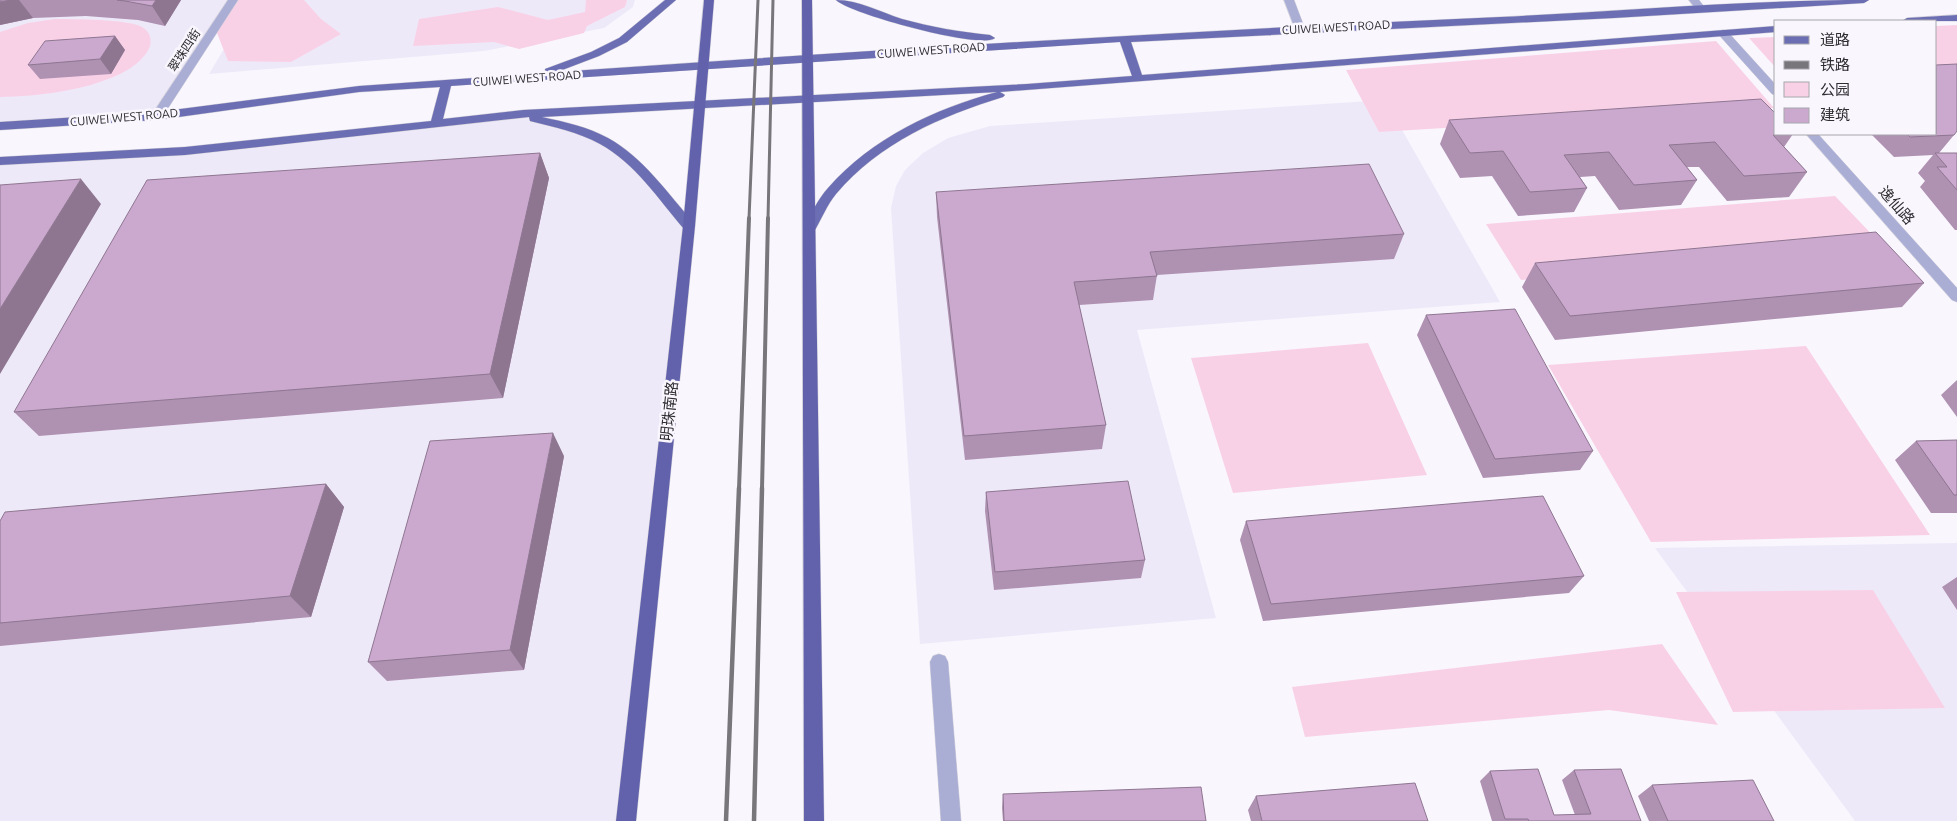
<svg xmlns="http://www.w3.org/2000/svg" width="1957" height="821" font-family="Ubuntu,'Noto Sans SC',sans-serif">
	<rect width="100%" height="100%" fill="#f9f6fe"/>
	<!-- built -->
	<path fill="#eee9f8" d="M0 0H233L157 116 0 126Z
		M253 0H635L633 7 604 28 484 51 209 74Z
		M1385 100 1500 302 1137 330 1216 618 920 644 891 208 896 186 905 170 923 153 948 138 990 126Z
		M522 115 580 131 612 146 688 226 630 821H0V162L165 152Z
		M1957 543V821H1855L1655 548Z"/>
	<!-- green -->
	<path fill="#f9d1e7" d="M233 0H304L321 19 341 34 291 62 228 61 215 28Z
		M586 0H627L625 7 587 26 584 33 519 49 494 42 413 46 419 19 498 7 548 20 585 12Z
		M55 19C72 19 128 19 142 27 149 31 152 38 150 46 146 58 131 69 120 74 84 91 39 96 0 97V32L28 23Z
		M1957 25V70L1936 71V26Z
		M1776 37V68L1749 38Z
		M1716 41 1774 108 1379 132 1346 70Z
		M1835 196 1885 248 1521 280 1486 224Z
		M1368 343 1427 475 1233 493 1191 358Z
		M1806 346 1930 535 1651 542 1548 365Z
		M1873 590 1945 708 1733 712 1676 592Z
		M1662 644 1718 725 1609 710 1305 737 1292 687Z"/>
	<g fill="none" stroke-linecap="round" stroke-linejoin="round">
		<!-- service casing -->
		<g stroke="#d4d2d9" stroke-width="1">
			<path id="service" d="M1284 0H1294L1305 29 1304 31 1300 32 1295 29Z
				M939 654 945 656 948 662 961 821H941L930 662 933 656Z"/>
		</g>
		<!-- minor casing -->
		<g stroke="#d4d2d9" stroke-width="1">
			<path id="minor" d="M228 0H238L161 119H153L151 116Z
				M1689 0H1699L1706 9 1705 11H1697Z
				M1723 30 1727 31 1776 85V95L1772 94 1719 35 1718 33Z
				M1806 134H1818L1957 288V302L1952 300Z"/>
		</g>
		<!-- primary casing -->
		<g stroke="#d4d2d9" stroke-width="1">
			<path id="primary" d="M665 0H676L627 42 599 56 557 72C871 50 1185 31 1500 17 1623 11 1746 0 1869 0L1864 3 1614 18 1131 42 1142 75 1776 26V32L1000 92 1005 95 1003 97C941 116 879 143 836 194 827 205 822 218 815 230L810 231 804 227C811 214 818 199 828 188 872 138 934 109 997 92L542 117C565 122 588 127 608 138 643 157 668 194 694 223L695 226 689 230 684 229C659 200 635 163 600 144 578 132 554 127 530 121L529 117 185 155 0 165V157L185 147 431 121 440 87 359 92 157 120 0 130V122L157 112 359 86 545 73V69L591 52 619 38ZM1120 42 1132 76 1027 84 523 110 443 119 451 86Z
				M836 0C859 0 880 12 902 19 931 27 960 32 990 35L995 38C983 50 850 14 836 0Z
				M1957 15V21H1902L1907 18Z"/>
		</g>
		<!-- trunk casing -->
		<g stroke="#d4d2d9" stroke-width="1">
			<path id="trunk" d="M704 0H714L695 226 636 821H616L683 226Z
				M802 0H812L824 821H804Z"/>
		</g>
		<!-- service -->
		<use href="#service" fill="#aaaed5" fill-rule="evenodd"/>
		<!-- minor -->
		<use href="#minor" fill="#aaaed5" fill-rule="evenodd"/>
		<!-- primary -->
		<use href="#primary" fill="#6c6eb3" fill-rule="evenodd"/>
		<!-- trunk -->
		<use href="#trunk" fill="#6262ac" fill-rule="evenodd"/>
		<!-- rail-far2 -->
		<path stroke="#78767b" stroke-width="3" d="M749 219 758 0
			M768 219 773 0"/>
		<!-- rail-far1 -->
		<path stroke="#78767b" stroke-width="4" d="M739 489 749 218
			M762 489 768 218"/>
		<!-- rail -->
		<path stroke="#78767b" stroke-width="4.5" d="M726 821 739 488
			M754 821 762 488"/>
	</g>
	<!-- wall -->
	<path fill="#af91b2" d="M0 0H181L165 26 138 20 86 16 33 18 0 25Z
		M115 36 125 50 111 74 40 79 28 65Z
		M1449 120 1776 134H1793L1784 147 1807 172 1789 197 1727 201 1699 167H1687L1697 180 1681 205 1619 210 1595 176 1580 177 1587 188 1574 212 1518 216 1492 176 1460 178 1440 144Z
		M1873 134H1936L1954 135 1939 153H1957V230H1955L1920 187 1925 181 1918 173 1933 155 1894 157 1872 135Z
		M540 153 549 178 503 398 39 436 14 412Z
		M936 192 1404 234 1394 259 1157 275 1153 300 1079 305 1106 425 1102 449 965 460 937 217Z
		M1535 263 1924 283 1902 307 1555 340 1522 287Z
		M1426 315 1593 451 1580 470 1483 478 1417 335Z
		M1957 380V417L1941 395Z
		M1957 440V513H1931L1895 460 1916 441Z
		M564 456 524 670 387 681 368 662Z
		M326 484 344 507 311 617 0 646V521Z
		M986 492 1145 560 1141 578 994 590 985 511Z
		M1246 521 1584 576 1569 593 1263 621 1240 540Z
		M1957 577V610L1942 587Z
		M1574 770 1641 821H1492L1480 781 1490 771 1554 815H1575L1562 780Z
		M1652 785 1774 821H1649L1638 796Z
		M1003 794 1206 821H1003L1002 808Z
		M1256 796 1428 821H1251L1248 810Z"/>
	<!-- shaded-wall -->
	<path fill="#8e7691" d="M11 0H19L33 18 0 25V2Z
		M156 0H181L165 26 152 6Z
		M115 36 125 50 111 74 100 59Z
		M540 153 549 178 503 398 490 374Z
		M81 179 101 204 0 374V309Z
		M553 433 564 456 524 670 510 650Z
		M326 484 344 507 311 617 290 596Z"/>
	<!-- building -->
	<path fill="#cba9cf" stroke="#8e7691" d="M0 0H11L0 2Z
		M117 0H156L152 6 125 1Z
		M115 36 100 59 28 65 45 41Z
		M1957 64V131L1954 135 1910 137 1907 134H1936V65Z
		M1761 99 1776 114V134H1785L1773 135 1807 172 1744 176 1715 142 1669 145 1697 180 1634 185 1609 152 1564 155 1587 188 1530 192 1503 151 1470 153 1449 120Z
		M540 153 490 374 14 412 147 180Z
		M1935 153H1957V190L1937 167H1947Z
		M1369 164 1404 234 1150 252 1157 276 1074 282 1106 425 964 436 936 192Z
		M81 179 0 309V185Z
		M1876 232 1924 283 1570 316 1535 263Z
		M1515 309 1593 451 1495 459 1426 315Z
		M553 433 510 650 368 662 430 441Z
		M1957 440V495H1954L1916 441Z
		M1128 481 1145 560 995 572 986 492Z
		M326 484 290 596 0 623V521L5 512Z
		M1543 496 1584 576 1271 604 1246 521Z
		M1538 769 1554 815 1591 814 1574 770 1621 769 1641 821H1529L1528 819H1505L1490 771Z
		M1753 780 1774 821H1668L1652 785Z
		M1415 783 1428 821H1262L1256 796Z
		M1201 787 1206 821H1004L1003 794Z"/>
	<g text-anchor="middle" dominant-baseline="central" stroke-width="5" stroke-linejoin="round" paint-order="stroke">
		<!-- far-street labels -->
		<g font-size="12" fill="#2e2d30" stroke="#f9f6fe">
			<text transform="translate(1336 27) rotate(-3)">CUIWEI WEST ROAD</text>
			<text transform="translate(184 50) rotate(-57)">翠珠四街</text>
			<text transform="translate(931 50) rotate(-4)">CUIWEI WEST ROAD</text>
			<text transform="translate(527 78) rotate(-4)">CUIWEI WEST ROAD</text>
			<text transform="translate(124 117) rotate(-5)">CUIWEI WEST ROAD</text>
		</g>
		<!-- street labels -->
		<g font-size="15" fill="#2e2d30" stroke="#f9f6fe">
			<text transform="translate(1897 205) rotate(49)">逸仙路</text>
			<text transform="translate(669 411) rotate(-84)">明珠南路</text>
		</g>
	</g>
	<!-- legend -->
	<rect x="1774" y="20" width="162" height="115" fill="#f9f6fe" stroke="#a8a6ac"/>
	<rect x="1784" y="36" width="25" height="8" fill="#6c6eb3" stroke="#a8a6ac"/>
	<text x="1820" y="45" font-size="15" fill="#2e2d30">道路</text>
	<rect x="1784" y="61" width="25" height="8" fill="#78767b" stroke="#a8a6ac"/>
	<text x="1820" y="70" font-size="15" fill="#2e2d30">铁路</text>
	<rect x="1784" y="82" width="25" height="15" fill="#f9d1e7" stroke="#a8a6ac"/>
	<text x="1820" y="95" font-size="15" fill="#2e2d30">公园</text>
	<rect x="1784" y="108" width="25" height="15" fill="#cba9cf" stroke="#a8a6ac"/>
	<text x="1820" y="120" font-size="15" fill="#2e2d30">建筑</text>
</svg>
